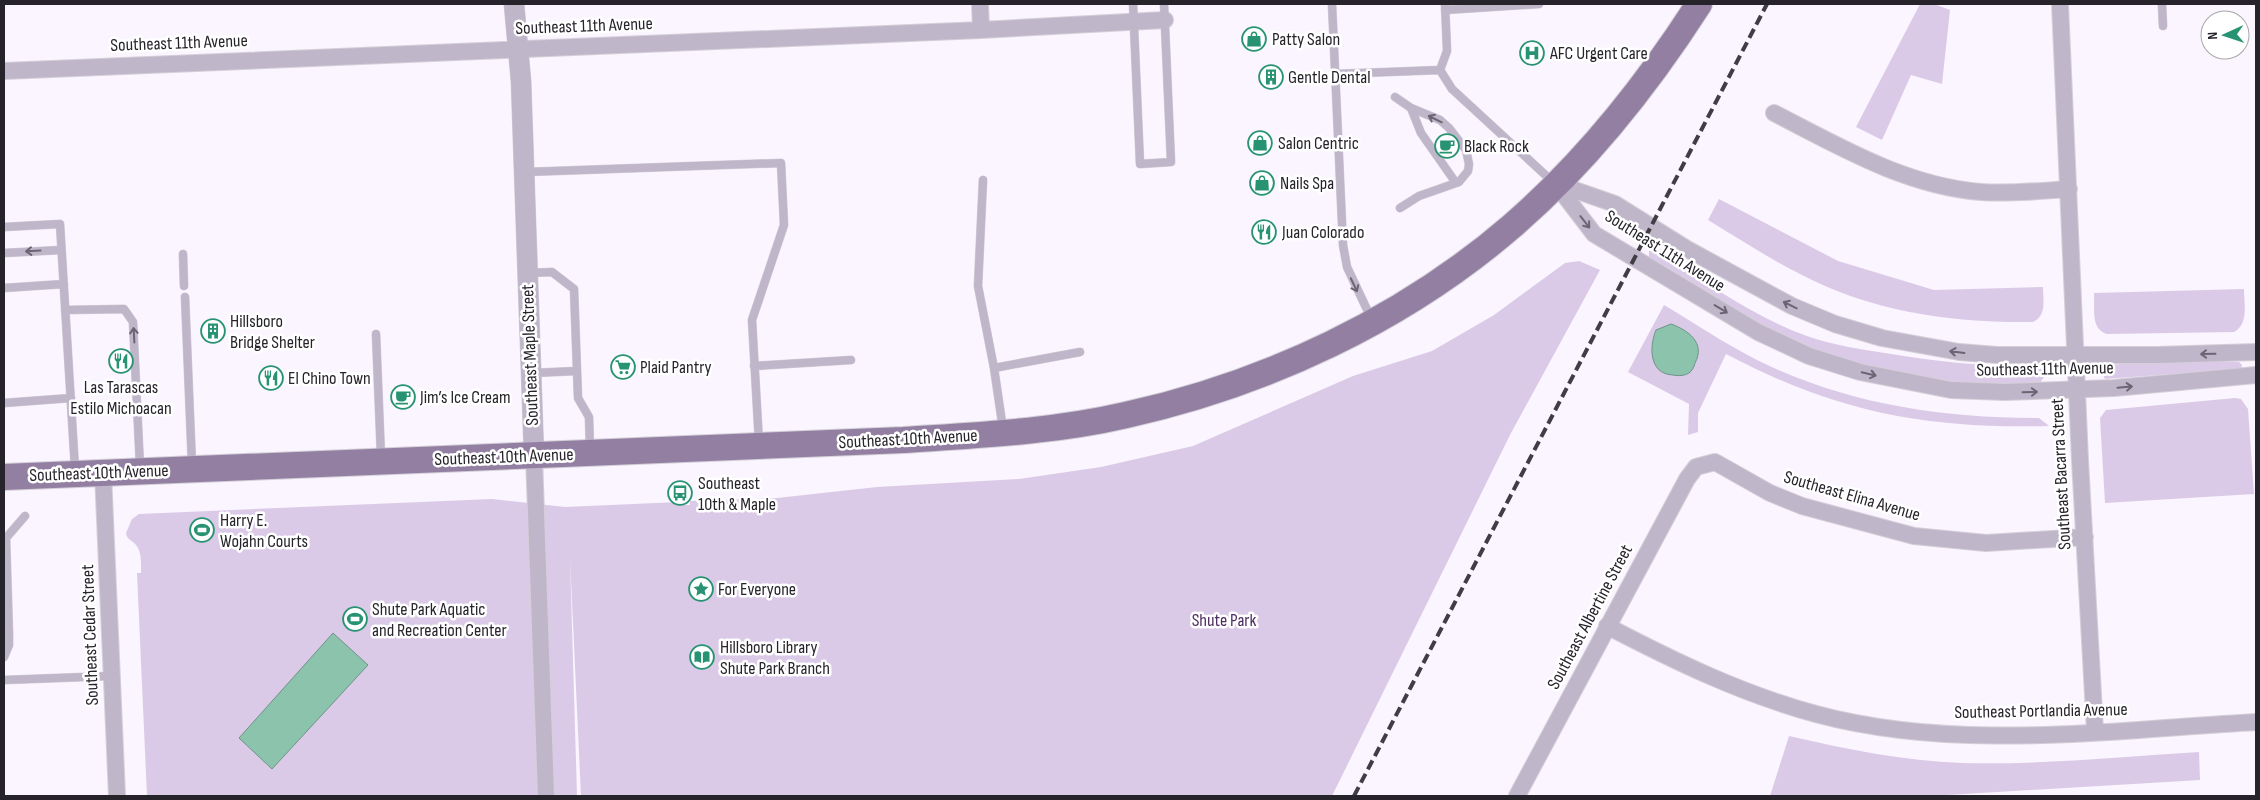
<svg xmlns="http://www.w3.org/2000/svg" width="2260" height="800" font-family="'Sofia Sans Condensed',sans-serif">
	<rect width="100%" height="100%" fill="#faf5fe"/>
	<!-- green -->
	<path fill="#dacae7" d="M1920 4H1934L1950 10 1942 84 1911 75 1882 140 1856 127Z
		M1719 199 1838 261 1934 290 2043 287C2043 301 2047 315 2033 322 1952 323 1872 312 1800 274 1768 258 1738 238 1708 220Z
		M1649 251H1655C1704 280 1753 317 1807 336 1833 345 1859 349 1885 353 1936 362 1985 366 2036 367L2043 370 2044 377 2039 384 1964 385 1876 369 1821 354 1775 334 1649 257Z
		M1579 261 1600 270 1511 433 1332 796H581L570 558 577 796H147L137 573H141C141 564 142 552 136 545 132 540 127 540 126 533L132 519 139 514 492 499 565 507 679 502V505H690V501L777 498 877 487 1019 479 1101 467 1193 446 1353 376 1432 351 1494 315 1565 263Z
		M2244 289C2244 304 2249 324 2234 332L2107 334C2090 329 2095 308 2094 293Z
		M1664 305C1694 323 1724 343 1755 359 1845 404 1940 418 2039 418L2049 426C1925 429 1836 412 1726 354L1698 413V432L1688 435 1689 404 1628 372Z
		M2239 362 2242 365 2241 369 2105 379 2102 373 2104 366C2110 362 2221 362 2239 362Z
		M2235 398 2241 399 2248 409 2254 494 2105 503 2100 418 2106 410Z
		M1789 736C1846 749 1904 761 1962 763 2041 765 2120 757 2199 752L2200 780 1931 796H1770Z"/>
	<!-- water -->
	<path fill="#8cc3ad" stroke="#6e9386" d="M1671 324C1688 330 1706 343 1695 363 1694 367 1692 371 1689 373 1684 376 1678 376 1673 375 1649 374 1649 347 1656 330Z
		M333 633 368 665 272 769 239 738Z"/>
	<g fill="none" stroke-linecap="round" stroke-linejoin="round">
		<!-- service casing -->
		<g stroke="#d4cfd8" stroke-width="9">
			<path id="service" d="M1133 4 1140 164 1171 162 1164 4
				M1332 4 1343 245 1347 267 1371 318
				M2162 4 2163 26
				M1445 10 1539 4
				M1440 70 1452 89 1553 182
				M1335 74 1440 70 1447 51 1445 4
				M1395 97 1411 108 1440 120 1449 128 1466 150 1469 164 1468 171 1459 182 1419 196 1400 208
				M1411 108 1421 133 1456 183
				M526 172 781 163 784 225 752 320 759 443
				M983 180 978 286 994 368 1003 429
				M4 227 60 224 75 469
				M4 253 61 250
				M183 254 184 286
				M528 273 552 272 574 289 578 398 589 417 590 449
				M4 288 64 284
				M185 297 192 465
				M65 310 124 309 133 322 140 467
				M376 334 381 457
				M754 366 851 360
				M994 368 1080 352
				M533 373 576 371
				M4 403 71 398
				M4 657 9 645V634L6 538 25 516
				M4 680 111 676"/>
		</g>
		<!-- minor casing -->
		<g stroke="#d4cfd8" stroke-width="18">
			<path id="minor" d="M980 4 981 30
				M2060 4 2080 460 2095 731
				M4 71 981 30 1165 20
				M1774 113C1840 147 1906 186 1981 192 2010 194 2039 191 2069 189
				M1555 183 1594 234 1758 332 1809 356 1860 372 1951 390 2005 392 2114 388 2256 375
				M1555 183 1615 204 1687 249 1792 306 1835 324 1882 338 1959 352 1997 355H2157L2256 352
				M534 456 546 796
				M103 473 117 796
				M1607 626C1674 661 1742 694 1816 714 1956 752 2113 730 2256 722
				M1517 796 1687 479 1696 467 1715 462 1770 493 1802 506 1914 536 1986 543 2085 537"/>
		</g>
		<!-- tertiary casing -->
		<g stroke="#d4cfd8" stroke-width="21">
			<path id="tertiary" d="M514 4 521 81 534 456"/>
		</g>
		<!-- primary casing -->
		<g stroke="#d4cfd8" stroke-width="28">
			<path id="primary" d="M4 477 903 440C978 435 1053 432 1126 415 1266 384 1403 320 1512 226 1585 163 1647 85 1699 4"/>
		</g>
		<!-- service -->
		<use href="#service" stroke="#c0b6ca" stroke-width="8"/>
		<!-- minor -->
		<use href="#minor" stroke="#c0b6ca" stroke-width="16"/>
		<!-- tertiary -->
		<use href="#tertiary" stroke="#c0b6ca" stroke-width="20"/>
		<!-- primary -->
		<use href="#primary" stroke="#927fa2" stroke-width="26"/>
		<!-- rail -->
		<path stroke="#413d45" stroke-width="4" stroke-dasharray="10 5" stroke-linecap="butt" d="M1354 796 1767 4"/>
	</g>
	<!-- one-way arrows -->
	<defs><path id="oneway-shaft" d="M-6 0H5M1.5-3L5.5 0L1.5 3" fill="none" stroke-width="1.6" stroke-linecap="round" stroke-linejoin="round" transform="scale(1.25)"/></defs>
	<g stroke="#6c6573">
		<use href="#oneway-shaft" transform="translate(1435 119) rotate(-154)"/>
		<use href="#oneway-shaft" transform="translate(1585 222) rotate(52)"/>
		<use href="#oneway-shaft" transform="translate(33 251) rotate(177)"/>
		<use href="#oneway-shaft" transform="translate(1354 285) rotate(65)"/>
		<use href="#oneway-shaft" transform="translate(1790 305) rotate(-154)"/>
		<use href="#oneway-shaft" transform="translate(1721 309) rotate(31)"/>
		<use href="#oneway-shaft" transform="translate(134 335) rotate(-93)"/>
		<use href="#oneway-shaft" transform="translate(1957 352) rotate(-173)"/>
		<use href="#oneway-shaft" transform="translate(2208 354) rotate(179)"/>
		<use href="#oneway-shaft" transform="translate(1869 374) rotate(13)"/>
		<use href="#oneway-shaft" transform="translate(2125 387) rotate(-5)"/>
		<use href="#oneway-shaft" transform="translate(2030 392) rotate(-1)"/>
	</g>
	<!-- icons -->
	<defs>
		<g id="shop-ring" transform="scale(1.25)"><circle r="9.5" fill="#fff" stroke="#289372" stroke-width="1.5"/><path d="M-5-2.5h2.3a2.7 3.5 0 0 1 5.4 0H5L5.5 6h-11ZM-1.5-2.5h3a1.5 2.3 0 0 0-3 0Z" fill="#289372"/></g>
		<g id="hospital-ring" transform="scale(1.25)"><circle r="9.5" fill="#fff" stroke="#289372" stroke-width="1.5"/><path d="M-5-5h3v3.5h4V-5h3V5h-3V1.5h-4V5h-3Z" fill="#289372"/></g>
		<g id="building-ring" transform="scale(1.25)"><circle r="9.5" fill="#fff" stroke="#289372" stroke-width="1.5"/><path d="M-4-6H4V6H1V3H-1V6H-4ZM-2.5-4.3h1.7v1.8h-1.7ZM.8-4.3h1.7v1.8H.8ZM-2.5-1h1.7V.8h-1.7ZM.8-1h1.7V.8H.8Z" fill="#289372"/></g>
		<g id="cafe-ring" transform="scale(1.25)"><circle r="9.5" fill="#fff" stroke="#289372" stroke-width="1.5"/><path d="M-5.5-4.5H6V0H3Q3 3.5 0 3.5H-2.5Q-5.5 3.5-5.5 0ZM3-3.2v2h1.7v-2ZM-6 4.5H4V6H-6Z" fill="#289372"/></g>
		<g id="restaurant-ring" transform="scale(1.25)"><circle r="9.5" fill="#fff" stroke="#289372" stroke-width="1.5"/><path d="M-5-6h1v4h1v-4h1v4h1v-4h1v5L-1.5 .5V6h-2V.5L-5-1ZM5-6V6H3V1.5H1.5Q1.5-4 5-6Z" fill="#289372"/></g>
		<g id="supermarket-ring" transform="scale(1.25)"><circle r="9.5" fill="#fff" stroke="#289372" stroke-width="1.5"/><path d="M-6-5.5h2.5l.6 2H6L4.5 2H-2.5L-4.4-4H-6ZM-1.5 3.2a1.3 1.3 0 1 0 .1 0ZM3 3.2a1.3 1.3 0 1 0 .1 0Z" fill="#289372"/></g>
		<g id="bus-ring" transform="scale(1.25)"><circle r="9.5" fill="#fff" stroke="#289372" stroke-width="1.5"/><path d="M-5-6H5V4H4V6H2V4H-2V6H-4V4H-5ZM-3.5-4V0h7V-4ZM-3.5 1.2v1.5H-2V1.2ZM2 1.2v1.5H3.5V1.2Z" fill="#289372"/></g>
		<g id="stadium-ring" transform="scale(1.25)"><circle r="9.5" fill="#fff" stroke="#289372" stroke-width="1.5"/><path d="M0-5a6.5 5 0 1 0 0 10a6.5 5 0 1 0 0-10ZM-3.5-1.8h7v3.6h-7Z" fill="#289372"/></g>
		<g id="sight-ring" transform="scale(1.25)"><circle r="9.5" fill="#fff" stroke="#289372" stroke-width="1.5"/><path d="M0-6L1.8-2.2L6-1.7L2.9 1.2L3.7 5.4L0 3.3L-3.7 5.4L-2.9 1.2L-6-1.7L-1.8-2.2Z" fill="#289372"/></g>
		<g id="library-ring" transform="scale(1.25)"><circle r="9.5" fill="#fff" stroke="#289372" stroke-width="1.5"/><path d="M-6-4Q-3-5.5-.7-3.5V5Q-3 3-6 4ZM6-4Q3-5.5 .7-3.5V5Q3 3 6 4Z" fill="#289372"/></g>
	</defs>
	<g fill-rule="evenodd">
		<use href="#shop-ring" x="1254" y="39"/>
		<use href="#hospital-ring" x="1532" y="53"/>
		<use href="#building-ring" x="1271" y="77"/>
		<use href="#shop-ring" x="1260" y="143"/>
		<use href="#cafe-ring" x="1447" y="146"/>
		<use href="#shop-ring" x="1262" y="183"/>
		<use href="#restaurant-ring" x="1264" y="232"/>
		<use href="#building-ring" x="213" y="331"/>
		<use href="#restaurant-ring" x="121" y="361"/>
		<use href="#supermarket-ring" x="623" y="367"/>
		<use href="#restaurant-ring" x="271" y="378"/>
		<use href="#cafe-ring" x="403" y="397"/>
		<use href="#bus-ring" x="680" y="493"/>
		<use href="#stadium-ring" x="202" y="530"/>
		<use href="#sight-ring" x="701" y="589"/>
		<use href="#stadium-ring" x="355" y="619"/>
		<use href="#library-ring" x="702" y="657"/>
	</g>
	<g text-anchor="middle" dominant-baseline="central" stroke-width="5" stroke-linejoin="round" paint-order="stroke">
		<!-- street labels -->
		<g font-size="18" fill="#27232b" stroke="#fff">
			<text transform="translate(584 26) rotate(-2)">Southeast 11th Avenue</text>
			<text transform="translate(179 43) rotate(-2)">Southeast 11th Avenue</text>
			<text transform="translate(1665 251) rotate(32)">Southeast 11th Avenue</text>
			<text transform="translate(530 355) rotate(-92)">Southeast Maple Street</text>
			<text transform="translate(2045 369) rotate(-1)">Southeast 11th Avenue</text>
			<text transform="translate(908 439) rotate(-3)">Southeast 10th Avenue</text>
			<text transform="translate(504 457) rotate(-2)">Southeast 10th Avenue</text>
			<text transform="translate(99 473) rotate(-2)">Southeast 10th Avenue</text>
			<text transform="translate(2061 474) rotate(-93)">Southeast Bacarra Street</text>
			<text transform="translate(1852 496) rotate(16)">Southeast Elina Avenue</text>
			<text transform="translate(1590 617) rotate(-62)">Southeast Albertine Street</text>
			<text transform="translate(90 635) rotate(-92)">Southeast Cedar Street</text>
			<text transform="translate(2041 711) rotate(-1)">Southeast Portlandia Avenue</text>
		</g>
		<!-- poi labels -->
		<g font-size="18" fill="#27232b" stroke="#fff" text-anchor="start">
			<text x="1272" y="39">Patty Salon</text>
			<text x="1550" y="53">AFC Urgent Care</text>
			<text x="1288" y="77">Gentle Dental</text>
			<text x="1278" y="143">Salon Centric</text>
			<text x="1464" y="146">Black Rock</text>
			<text x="1280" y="183">Nails Spa</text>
			<text x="1282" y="232">Juan Colorado</text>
			<text x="230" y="321">Hillsboro<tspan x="230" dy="21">Bridge Shelter</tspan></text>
			<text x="640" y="367">Plaid Pantry</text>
			<text x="288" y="378">El Chino Town</text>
			<text x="121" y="387" text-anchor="middle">Las Tarascas<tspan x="121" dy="21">Estilo Michoacan</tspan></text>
			<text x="420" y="397">Jim’s Ice Cream</text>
			<text x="698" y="483">Southeast<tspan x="698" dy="21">10th &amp; Maple</tspan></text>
			<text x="220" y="520">Harry E.<tspan x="220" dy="21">Wojahn Courts</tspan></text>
			<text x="718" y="589">For Everyone</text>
			<text x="372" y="609">Shute Park Aquatic<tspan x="372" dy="21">and Recreation Center</tspan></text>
			<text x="720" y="647">Hillsboro Library<tspan x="720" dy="21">Shute Park Branch</tspan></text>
		</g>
		<!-- park labels -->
		<g font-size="18" fill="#4c2c62" stroke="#fff">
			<text x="1224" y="620">Shute Park</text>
		</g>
	</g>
	<!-- border -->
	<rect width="2260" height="800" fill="none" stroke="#27232b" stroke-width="10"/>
	<!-- north arrow -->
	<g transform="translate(2225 35) rotate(267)"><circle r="24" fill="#ffffff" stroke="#a9a7aa"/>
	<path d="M0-4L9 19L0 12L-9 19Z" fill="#289372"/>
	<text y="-8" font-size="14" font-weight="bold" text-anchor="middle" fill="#27232b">N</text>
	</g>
</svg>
